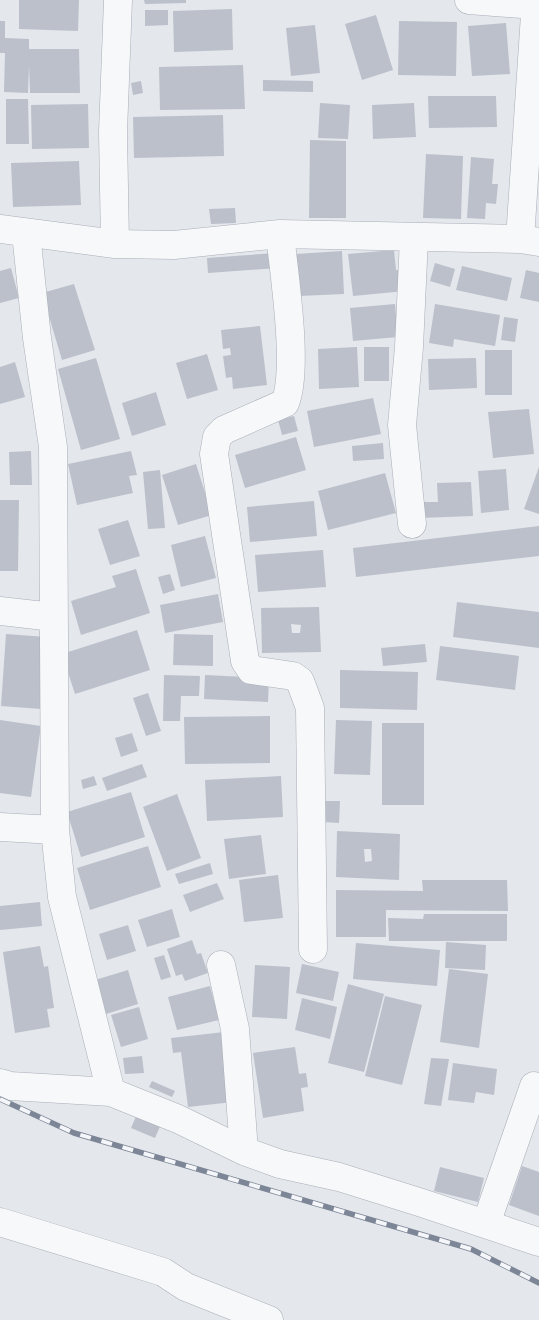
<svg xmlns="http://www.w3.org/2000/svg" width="539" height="1320" font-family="'PT Sans',sans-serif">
	<rect width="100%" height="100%" fill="#e4e7ec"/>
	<!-- building -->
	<path fill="#bbc0ca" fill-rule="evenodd" d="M19 0H79L78 31 19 29Z
		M144 0H186V3L145 4Z
		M232 9 233 50 174 52 173 11Z
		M145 10H168V25L145 26Z
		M376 15 393 70 362 80 345 24Z
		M0 21H5V38L29 39V49H79L80 93H30L29 65 28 93 4 92 5 53H0Z
		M399 21 457 22 456 76 398 75Z
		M506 23 510 74 472 76 468 26Z
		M315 25 320 73 291 76 286 28Z
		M243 65 245 109 160 110 159 67Z
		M263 80 313 81V92L263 91Z
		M141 81 143 93 133 95 131 83Z
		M428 96H496L497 127 429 128Z
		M6 99H28L29 144H6Z
		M320 103 350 105 348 139 318 138Z
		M414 103 416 137 373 139 372 105Z
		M88 104 89 148 32 149 31 105Z
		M223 115 224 156 134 158 133 117Z
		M310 140 346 141V218H309Z
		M426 154 463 156 461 219 423 218Z
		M471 157 494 159 492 184H498L496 204 486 203 485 219 467 218Z
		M79 161 81 205 13 207 11 163Z
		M235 208 236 223 211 224 209 209Z
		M394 250 396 270H402L405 291 353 296 348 254Z
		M342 251 344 294 299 296 296 254Z
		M276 253 277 268 208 273 207 258Z
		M435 263 455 269 450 287 430 281Z
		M462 266 512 278 507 301 456 290Z
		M11 268 19 298 0 303V271Z
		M526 270 539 273V302L520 298Z
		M74 284 95 350 62 360 42 293Z
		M395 304 398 337 353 341 350 308Z
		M435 304 500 315 495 346 454 339 453 347 429 343Z
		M504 317 518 319 515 342 501 340Z
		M260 326 267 385 233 389 232 377 226 378 223 356 231 355 230 348 223 349 221 330Z
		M357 347 359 387 319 389 318 349Z
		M364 347H389V381H364Z
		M485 350H512V395H485Z
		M207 354 218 390 187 399 176 363Z
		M96 358 120 439 81 450 58 369Z
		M476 358 477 388 429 390 428 359Z
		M15 362 25 397 0 404V367Z
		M156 392 166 425 132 436 122 403Z
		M373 398 381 434 314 447 307 411Z
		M529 409 534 454 493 458 488 412Z
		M294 416 298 431 282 435 278 420Z
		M296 437 306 470 245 488 235 455Z
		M383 443 384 459 353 461 352 446Z
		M31 451 32 485H10L9 452Z
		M131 451 137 475 129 476 133 493 77 505 68 464Z
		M196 464 212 515 178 525 162 475Z
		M539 467V514L524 509Z
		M506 469 509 510 481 513 478 471Z
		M160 470 165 528 148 529 143 472Z
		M385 473 396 513 328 530 318 491Z
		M471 482 473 516 420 518 419 502H438L437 483Z
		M0 500H19L18 571H0Z
		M314 501 317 536 250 542 247 507Z
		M128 520 140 556 110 565 98 529Z
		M539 526V556L356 577 353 548Z
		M205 536 216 578 181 587 171 545Z
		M323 550 326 587 258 592 255 555Z
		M136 569 150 613 81 635 71 601 116 587 112 576Z
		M170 574 175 590 163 594 158 577Z
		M218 594 223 622 165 633 160 605Z
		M457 602 539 612V648L453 637Z
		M319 607 321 652 262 653 261 608ZM291 624 301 625 300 633H292Z
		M137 630 150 670 75 694 62 654Z
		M6 634 46 637 41 709 1 706Z
		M174 634 213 635V666L173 665Z
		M425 644 427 662 383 666 381 648Z
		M440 646 519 656 515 690 436 680Z
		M340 670 418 672 417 710 340 708Z
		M164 675 200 676 199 696H181L180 721H163Z
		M205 675 269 678 268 702 204 699Z
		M148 693 161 731 146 736 133 698Z
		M270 716V763L185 764 184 717Z
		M0 720 41 726 31 797 0 793Z
		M336 720 372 721 370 775 334 774Z
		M382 723H424V805H382Z
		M132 733 138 751 121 757 115 738Z
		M142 764 147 777 107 791 102 778Z
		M94 776 97 785 83 789 81 780Z
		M281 776 283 817 207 821 205 780Z
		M131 792 145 837 81 857 67 812Z
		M177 794 201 858 167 871 143 807Z
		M323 801H340L339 823 323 822Z
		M337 831 400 834 399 880 336 877ZM364 849H371L372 861 365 862Z
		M261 835 266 874 229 879 224 839Z
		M148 846 161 887 90 910 77 868Z
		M210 863 213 874 179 884 175 874Z
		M278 875 283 918 244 922 239 880Z
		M422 880H507L508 911 386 910V937H336V890L423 891Z
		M217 883 224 899 190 912 183 895Z
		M40 902 42 926 0 930V906Z
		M172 909 180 937 147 947 138 920Z
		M424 914H507V941H389L388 918 423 919Z
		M128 925 136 951 107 960 99 934Z
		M192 940 197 954 201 953 208 973 185 981 182 974 176 976 167 949Z
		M446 942 486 945 485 970 445 968Z
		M356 943 440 950 437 986 353 979Z
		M40 946 44 967 48 966 54 1008 47 1009 50 1027 15 1033 3 952Z
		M164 955 171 977 161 980 154 958Z
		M302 964 339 972 333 1001 296 993Z
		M255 965 290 967 287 1019 252 1017Z
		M449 969 488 974 479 1048 440 1042Z
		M128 970 138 1004 106 1014 95 980Z
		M348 984 384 994 364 1072 328 1063Z
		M210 986 219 1020 177 1030 168 997Z
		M385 996 422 1005 402 1085 365 1076Z
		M302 998 337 1007 330 1039 295 1030Z
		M139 1007 148 1039 121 1047 111 1015Z
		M224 1032 233 1102 188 1107 181 1052 173 1053 171 1038Z
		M295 1047 299 1074 306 1073 308 1087 301 1088 304 1111 263 1118 253 1053Z
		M142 1056 144 1073 125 1074 123 1058Z
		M431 1058 449 1059 441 1106 424 1104Z
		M453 1063 497 1069 494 1095 476 1092 474 1103 448 1100Z
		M152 1081 175 1091 172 1097 149 1087Z
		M137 1114 161 1124 155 1138 131 1128Z
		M522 1166 539 1172V1216L509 1205Z
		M440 1167 484 1178 478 1202 434 1191Z"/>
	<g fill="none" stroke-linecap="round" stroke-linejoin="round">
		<!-- minor casing -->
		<g stroke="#a9aeb7" stroke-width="29">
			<path id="minor" d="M469 0 535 5
				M0 229 115 244 174 245 280 234 520 239 539 242
				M26 233 37 338 53 447 55 830 62 897 111 1092
				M280 234C284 274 299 369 285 403L224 430 217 437 214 454 245 661 251 670 293 676 300 681 310 708 313 949
				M520 239 536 0
				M115 244 113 132 118 0
				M412 524 402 425 409 347 414 238
				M0 611 53 617
				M0 827 55 830
				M221 965 235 1029 244 1151
				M0 1083 10 1086 111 1092 178 1119 244 1151 280 1164 339 1177 419 1202 539 1242
				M0 1222 163 1272 186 1287 269 1320
				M486 1224 534 1086"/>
		</g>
		<!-- minor -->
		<use href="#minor" stroke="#f7f8fa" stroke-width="28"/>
		<!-- rail casing -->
		<g stroke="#7d8696" stroke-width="5.5">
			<path id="rail" d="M0 1099 74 1133 471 1249 539 1283"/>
		</g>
		<!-- rail -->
		<use href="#rail" stroke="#f4f6f9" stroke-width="4" stroke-dasharray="11" stroke-linecap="butt"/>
	</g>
</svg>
